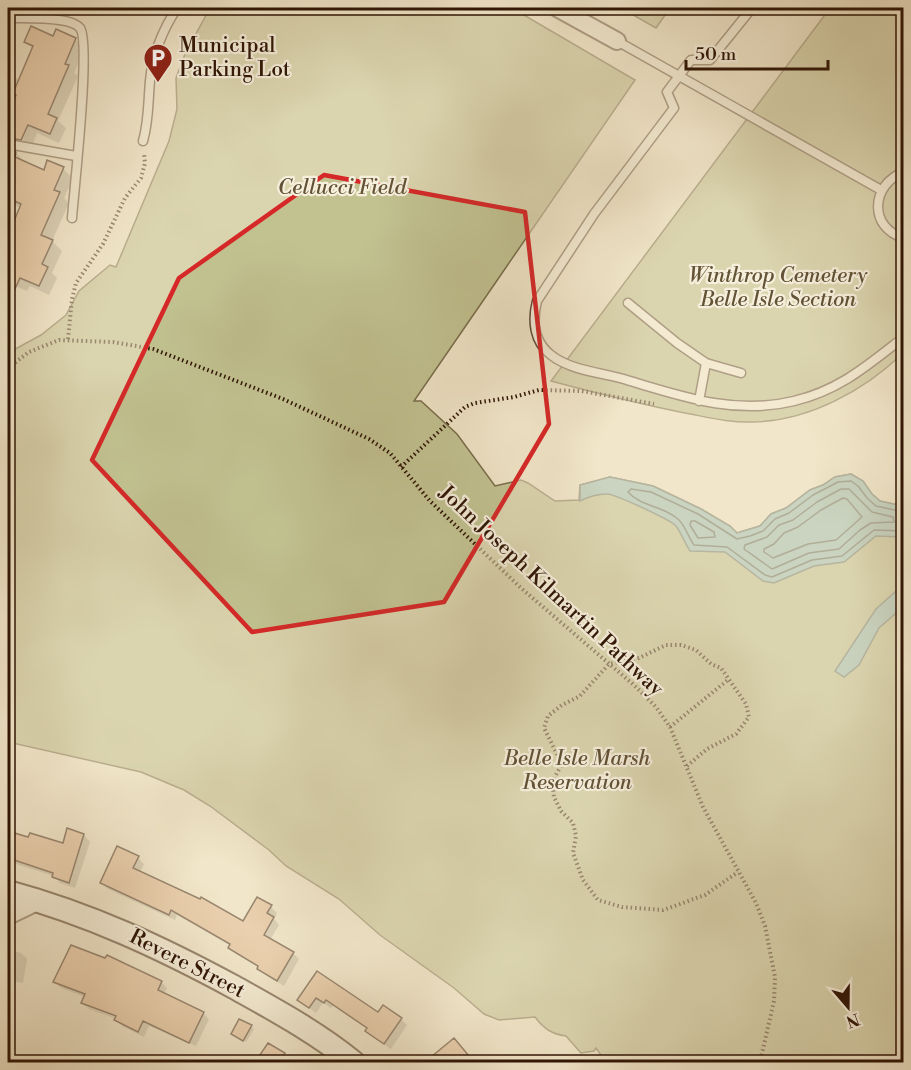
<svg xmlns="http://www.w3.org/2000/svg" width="911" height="1070" font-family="'Libre Bodoni',serif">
	<rect width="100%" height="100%" fill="#f1e6c9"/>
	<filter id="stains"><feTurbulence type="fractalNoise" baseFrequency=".00333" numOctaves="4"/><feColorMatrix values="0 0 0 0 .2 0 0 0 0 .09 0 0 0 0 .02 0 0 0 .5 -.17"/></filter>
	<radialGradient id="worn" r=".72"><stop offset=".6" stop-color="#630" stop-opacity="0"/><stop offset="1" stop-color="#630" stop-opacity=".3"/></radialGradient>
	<!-- green -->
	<path fill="#c2c291" stroke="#786c4b" stroke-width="1.5" d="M210 8H512L635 80 414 401H421L457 434 495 486 521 480 528 483 555 501 579 500 580 485 610 477 653 486 701 509 730 526 737 533 760 526 771 514 786 508 810 490 823 485 835 477 851 474 863 481 872 494 880 501 903 506V1062H606L596 1048 594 1051 581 1053 566 1036C552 1034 544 1029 535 1017L499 1020 484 1014 454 988 380 935 339 899 286 866 269 850 210 806 184 790 141 772 8 742V353L41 335 66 315 79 291 110 265 116 267 169 141 177 109 176 78 185 54Z
		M593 8H670L656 28 621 8 602 13Z
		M830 8H903V353C864 391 808 421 753 422 730 423 707 417 685 413 640 404 596 393 551 381Z"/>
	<!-- water -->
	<path fill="#9bbfb7" stroke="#707b70" stroke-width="1.5" d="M851 474 863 481 872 494 880 501 903 506V537L876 536 844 562 814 566 774 583 763 581 725 552 690 551C685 543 681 533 676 526 671 520 615 494 607 494 598 494 588 497 580 501V485L610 477 653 486 701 509 730 526 737 533 760 526 771 514 786 508 810 490 823 485 835 477Z
		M903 585V607L879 628 859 665 844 677 835 671 876 609Z"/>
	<!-- shadow -->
	<path fill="#0003" fill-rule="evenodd" d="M54 38 75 39 85 48 74 73 78 76 58 121 66 128 59 143 37 133 31 149 16 147 12 152 16 153 26 163 44 171 63 169 73 178 64 198 69 203 52 241 62 251 52 273 57 278 49 295 30 286 27 291 8 283V240L21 208 8 202V75L20 80 34 50 26 42Z
		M68 830 84 835 90 842 75 888 60 883 54 876 13 863 11 871 8 870V833L29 839 64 845Z
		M138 858 144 864 140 872 244 923 258 899 271 907 277 913 274 919 279 925 270 940 293 953 299 959 284 986 265 974 259 967 236 954 230 948 231 946 177 915 175 920 108 889 102 883Z
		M8 950 21 953 27 959 23 983 8 980Z
		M318 973 378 1014 401 1019 407 1025 391 1049 373 1037 367 1031 368 1029 333 1005 331 1008 323 1003 316 1013 299 1000Z
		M55 982H161L167 988 164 994 203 1013 209 1019 196 1046 149 1026 144 1037 122 1026 117 1019 89 1009 83 1003 85 997 61 988ZM88 1004 124 1017 123 1020 88 1007Z
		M251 1027 254 1029 246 1042 235 1036Z
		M454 1040 473 1062H428Z
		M268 1045 295 1062H256Z
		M195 1055 207 1062H191Z
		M420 1057 426 1062H414Z
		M510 1058 515 1062H504Z"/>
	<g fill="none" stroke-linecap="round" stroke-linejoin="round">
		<!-- shore -->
		<path stroke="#656a5e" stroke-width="1.5" d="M841 489H849L872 512 893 517 894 522 871 523 860 530 839 549 809 553 772 569 744 549 745 545 767 537 779 525 793 520 817 502Z
			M843 498 847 499 862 517 836 540 808 544 773 558 764 552V549L774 544 784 533 798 527 821 510Z
			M904 512 876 506 867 498 858 486 851 481 838 482 813 495 789 513 775 519 763 531 750 536 737 539 698 514 651 492 631 489 628 492C641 507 665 506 679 520 685 526 689 538 694 545L727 547 765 575 772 577 812 560 842 556 874 530 904 531
			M691 521H695L714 532 715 537 698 538 690 525Z"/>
	</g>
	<!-- building -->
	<path fill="#e2b58f" stroke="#2f1505" stroke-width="1.5" d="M31 26 53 36 56 29 76 38 65 64 69 65 48 114 57 118 50 134 28 125 21 140 8 138V115L16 95 13 93 33 46 24 42Z
		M8 150 16 152 15 157 44 170 47 160 64 167 54 190 60 192 41 235 53 240 42 264 48 267 39 286 20 278 8 304V236L21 204 8 198Z
		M67 828 84 834 69 883 52 877 53 873 8 858V831L28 837 30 833 63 843Z
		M117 846 139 856 133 868 200 899 201 897 243 921 257 897 272 905 267 913 274 917 264 935 294 952 277 981 257 969 258 966 228 948 230 944 171 910 169 915 100 883Z
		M71 945 105 958 107 955 162 981 158 990 204 1012 189 1043 143 1021 138 1032 114 1020 116 1016 81 1003 85 994 53 982Z
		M317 971 378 1012 383 1005 402 1018 384 1044 365 1031 367 1028 326 1000 324 1003 316 998 309 1008 297 1000Z
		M239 1019 252 1025 243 1041 231 1034Z
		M454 1038 474 1062H425Z
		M268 1043 285 1053 279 1062H255Z"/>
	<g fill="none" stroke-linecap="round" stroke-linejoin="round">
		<!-- service casing -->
		<g stroke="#604936" stroke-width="11">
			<path id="service" d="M752 8 710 60H691L667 92 674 108 594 214 537 301C532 321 534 342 551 355 570 370 598 372 620 378 678 395 733 416 794 401 840 390 868 365 904 337
				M8 18C22 18 71 16 80 28 91 43 74 190 72 218
				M617 41 881 190
				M143 141C149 120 148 102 150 81 152 56 163 29 177 8
				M8 144 76 156
				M904 172C871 184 868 228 904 238
				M628 303 677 343 706 363 741 373
				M699 401 706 363"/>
		</g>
		<!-- minor casing -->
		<g stroke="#604936" stroke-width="20">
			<path id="minor" d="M557 8 617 41
				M8 916 39 901"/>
		</g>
		<!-- secondary casing -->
		<g stroke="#2f1505" stroke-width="26">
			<path id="secondary" d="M8 892C89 914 160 947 234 987 275 1010 316 1032 353 1062"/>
		</g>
		<!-- path -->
		<path stroke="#2f1505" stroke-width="4" stroke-dasharray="1.5 3" stroke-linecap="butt" d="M68 339 72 299 76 283 103 244 125 198 141 178 145 163 144 154
			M8 368 29 352 59 340 113 342 153 349 283 399 369 439 390 453 430 501 521 588 635 686 656 707 670 727 703 807 756 903 765 926 775 977 774 1001 760 1062
			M401 467 465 407 475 403 514 397 539 390 582 391 654 404
			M670 727 729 679
			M687 766 707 749 736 734 749 717 746 704 721 668 711 664 696 650 681 645H666L639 658 609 664 580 696 562 705 548 716 544 728 562 764 552 782 554 797 561 811 573 823 576 836 573 853 583 880 598 900 622 907 663 910 705 895 738 872"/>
		<!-- service -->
		<use href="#service" stroke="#f6efdc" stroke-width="8"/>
		<!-- minor -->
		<use href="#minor" stroke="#f6efdc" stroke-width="16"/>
		<!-- secondary -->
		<use href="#secondary" stroke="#f6efdc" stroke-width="22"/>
	</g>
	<!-- marked area -->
	<path d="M0 0H911V1070H0ZM324 175 525 212 549 424 444 602 252 632 92 460 179 278Z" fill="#f1e6c9" fill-opacity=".55" fill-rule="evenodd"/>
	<path fill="none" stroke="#d62828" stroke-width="4.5" stroke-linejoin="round" d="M324 175 525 212 549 424 444 602 252 632 92 460 179 278Z"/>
	<!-- icons -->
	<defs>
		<g id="parking-pin" transform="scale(1.5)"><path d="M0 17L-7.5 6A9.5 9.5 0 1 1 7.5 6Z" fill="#8f2418" stroke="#f6efdc"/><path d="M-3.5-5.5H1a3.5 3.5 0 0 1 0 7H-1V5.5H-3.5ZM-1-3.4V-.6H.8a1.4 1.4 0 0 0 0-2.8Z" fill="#fff"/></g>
	</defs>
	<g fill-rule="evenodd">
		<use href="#parking-pin" x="158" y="58"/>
	</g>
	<g text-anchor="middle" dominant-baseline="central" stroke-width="4.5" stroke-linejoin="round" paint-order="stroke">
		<!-- poi labels -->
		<g font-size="21" fill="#2f1505" stroke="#f6efdc" text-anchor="start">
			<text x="179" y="46">Municipal<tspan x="179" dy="24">Parking Lot</tspan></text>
		</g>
		<!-- park labels -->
		<g font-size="21" font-style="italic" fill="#625236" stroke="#f6efdc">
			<text x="342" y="188">Cellucci Field</text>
			<text x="778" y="276">Winthrop Cemetery<tspan x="778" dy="24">Belle Isle Section</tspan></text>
			<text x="577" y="759">Belle Isle Marsh<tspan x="577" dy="24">Reservation</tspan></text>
		</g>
		<!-- street labels -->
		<g font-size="21" fill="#2f1505" stroke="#f6efdc">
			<text transform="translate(551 591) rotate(43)">John Joseph Kilmartin Pathway</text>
			<text transform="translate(187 964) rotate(27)">Revere Street</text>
		</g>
	</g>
	<!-- margin -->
	<rect width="911" height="1070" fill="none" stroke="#f1e6c9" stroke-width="30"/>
	<rect x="9" y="9" width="893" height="1052" fill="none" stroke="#2f1505" stroke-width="3"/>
	<rect x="15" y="15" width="881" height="1040" fill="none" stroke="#2f1505" stroke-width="1.5"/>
	<!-- north arrow -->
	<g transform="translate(848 1007) rotate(160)" stroke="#f6efdc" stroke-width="4.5" paint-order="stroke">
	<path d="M0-4.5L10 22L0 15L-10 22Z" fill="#2f1505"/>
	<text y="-9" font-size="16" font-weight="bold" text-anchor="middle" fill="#2f1505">N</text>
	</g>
	<!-- scale -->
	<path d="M686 60v9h142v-9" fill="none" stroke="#2f1505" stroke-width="3"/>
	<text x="695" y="60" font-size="18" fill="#2f1505" stroke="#f6efdc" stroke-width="4.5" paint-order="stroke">50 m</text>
	<rect width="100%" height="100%" filter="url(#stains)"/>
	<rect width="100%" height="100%" fill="url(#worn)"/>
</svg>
